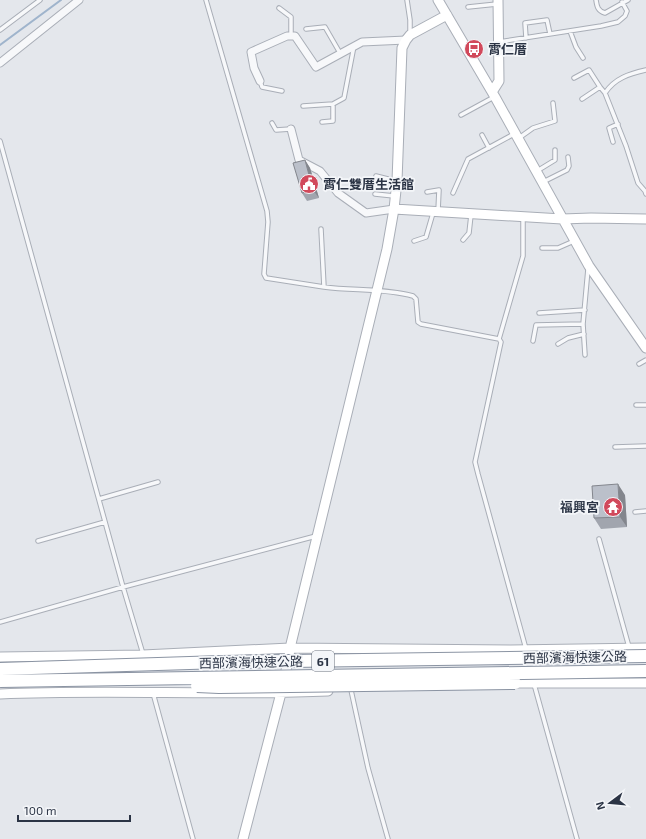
<svg xmlns="http://www.w3.org/2000/svg" width="646" height="839" font-family="'Exo 2','Noto Sans TC',sans-serif">
	<rect width="100%" height="100%" fill="#e4e7ec"/>
	<g fill="none" stroke-linecap="round" stroke-linejoin="round">
		<!-- stream -->
		<path stroke="#9fb4cc" stroke-width="2" d="M0 45 61 0"/>
		<!-- lane casing -->
		<g stroke="#a9aeb7" stroke-width="5.5">
			<path id="lane" d="M206 0 267 211 268 222 264 274 266 278C286 281 305 284 324 287 353 291 384 288 413 296L416 299 418 322 421 324 499 339 501 342 475 462 478 474 526 649
				M407 0 410 20V34
				M596 0C597 7 598 11 605 13L628 0
				M468 7 497 4
				M279 8 291 17V36
				M306 29 325 27 340 53
				M0 30 40 0
				M570 31 576 47 583 58
				M526 38 525 23 547 20 550 34
				M499 42 601 26 618 22 625 16 627 11 622 2
				M646 70C629 74 615 78 605 93L626 146 638 183 645 191 646 194
				M574 78 589 70 600 87
				M260 81 262 87 282 91
				M582 99 600 87 605 93
				M303 106 333 104 344 98 354 46
				M461 115 494 97
				M322 122 333 121V104
				M272 123 276 130 291 129
				M482 135 489 148
				M519 138 533 128 555 121 553 103
				M0 141 123 587 143 654
				M613 142 609 128 618 124
				M537 171 555 160V150
				M376 176 396 181
				M543 182 567 170 569 166 568 157
				M427 192 439 190 438 211
				M453 193 468 159 514 134
				M375 194 394 196
				M321 229 324 287
				M463 240 469 233 471 215
				M414 241 426 237 433 213
				M542 248H558L574 241
				M539 313 585 310
				M499 339 523 256V217
				M533 341 536 325 583 324
				M558 344 568 338 584 334
				M585 355 583 324 588 269
				M639 364 646 360
				M636 405H646
				M615 447 646 446
				M99 499 158 482
				M635 512 646 511
				M599 539 629 647
				M38 541 105 522
				M0 622 123 587 316 536
				M534 684 577 839
				M351 690 368 768 388 839
				M153 693 193 839"/>
		</g>
		<!-- street casing -->
		<g stroke="#a9aeb7" stroke-width="9">
			<path id="street" d="M0 63 79 0
				M260 81 254 68 251 52 287 36H295L316 67 362 42 406 40
				M291 129 299 160 320 171 338 193 366 213 394 209"/>
		</g>
		<!-- secondary casing -->
		<g stroke="#a9aeb7" stroke-width="11">
			<path id="secondary" d="M438 0 495 97 589 266 646 348
				M492 92 499 81 498 0
				M394 209 562 219 591 218 646 219
				M0 657 143 655 290 648 511 650 646 648
				M509 683H646
				M0 694C110 689 219 696 328 691
				M243 839 281 693 289 657 290 648 387 249 394 209 397 181 402 48 406 40 410 35 447 15"/>
		</g>
		<!-- lane -->
		<use href="#lane" stroke="#f7f8fa" stroke-width="3.5"/>
		<!-- street -->
		<use href="#street" stroke="#f7f8fa" stroke-width="7"/>
		<!-- secondary -->
		<use href="#secondary" stroke="#fff" stroke-width="9"/>
		<!-- highway-bridge casing -->
		<g stroke="#8b94a3" stroke-width="14" stroke-linecap="butt">
			<path id="highway-bridge" d="M0 669 221 662 646 656
				M0 681 646 671
				M197 686 219 687 515 683"/>
		</g>
		<!-- highway-bridge -->
		<use href="#highway-bridge" stroke="#fff" stroke-width="12"/>
	</g>
	<!-- wall -->
	<path fill="#a1a5ae" d="M305 160 310 168 319 198 307 201 302 193Z
		M625 495 627 527 601 529 594 518Z"/>
	<!-- shaded-wall -->
	<path fill="#83868d" d="M305 160 310 168 319 198 313 190Z
		M618 484 625 495 627 527 620 517Z"/>
	<!-- building -->
	<path fill="#bbc0ca" stroke="#83868d" d="M305 160 313 190 302 193 293 163Z
		M618 484 620 517 594 518 592 486Z"/>
	<!-- icons -->
	<defs>
		<g id="bus-disc" transform="scale(1)"><circle r="9.5" fill="#d1495b" stroke="#f4f6f9"/><path d="M-5-6H5V4H4V6H2V4H-2V6H-4V4H-5ZM-3.5-4V0h7V-4ZM-3.5 1.2v1.5H-2V1.2ZM2 1.2v1.5H3.5V1.2Z" fill="#fff"/></g>
		<g id="civic-disc" transform="scale(1)"><circle r="9.5" fill="#d1495b" stroke="#f4f6f9"/><path d="M-.6-6.5H3V-4.5H.6V-3L4-1V1h2V6H-6V1h2V-1L-.6-3ZM-1.2 2.5V6h2.4V2.5Z" fill="#fff"/></g>
		<g id="temple-disc" transform="scale(1)"><circle r="9.5" fill="#d1495b" stroke="#f4f6f9"/><path d="M0-6L5-2H3V0L6.5 2.5H4V6H1.5V3h-3V6H-4V2.5H-6.5L-3 0V-2H-5Z" fill="#fff"/></g>
	</defs>
	<g fill-rule="evenodd">
		<use href="#bus-disc" x="474" y="49"/>
		<use href="#civic-disc" x="309" y="184"/>
		<use href="#temple-disc" x="613" y="507"/>
	</g>
	<g text-anchor="middle" dominant-baseline="central" stroke-width="3.5" stroke-linejoin="round" paint-order="stroke">
		<!-- shield labels -->
		<rect fill="#f4f6f9" stroke="#676e7b" stroke-width="1" x="312" y="651" width="22" height="20" rx="3"/>
		<g font-size="12" font-weight="bold" fill="#2b3445">
			<text x="323" y="661">61</text>
		</g>
		<!-- poi labels -->
		<g font-size="13" font-weight="bold" fill="#2b3445" stroke="#f4f6f9" text-anchor="start">
			<text x="488" y="49">霄仁厝</text>
			<text x="323" y="184">霄仁雙厝生活館</text>
			<text x="599" y="507" text-anchor="end">福興宮</text>
		</g>
		<!-- street labels -->
		<g font-size="13" fill="#2b3445" stroke="#f4f6f9">
			<text transform="translate(575 657) rotate(-1)">西部濱海快速公路</text>
			<text transform="translate(251 662) rotate(-1)">西部濱海快速公路</text>
		</g>
	</g>
	<!-- north arrow -->
	<g transform="translate(610 803) rotate(254)" stroke="#f4f6f9" stroke-width="3" paint-order="stroke">
	<path d="M0-3L7 15L0 10L-7 15Z" fill="#2b3445"/>
	<text y="-6" font-size="11" font-weight="bold" text-anchor="middle" fill="#2b3445">N</text>
	</g>
	<!-- scale -->
	<path d="M18 815v6h112v-6" fill="none" stroke="#2b3445" stroke-width="2"/>
	<text x="24" y="815" font-size="12" fill="#2b3445" stroke="#f4f6f9" stroke-width="3" paint-order="stroke">100 m</text>
</svg>
